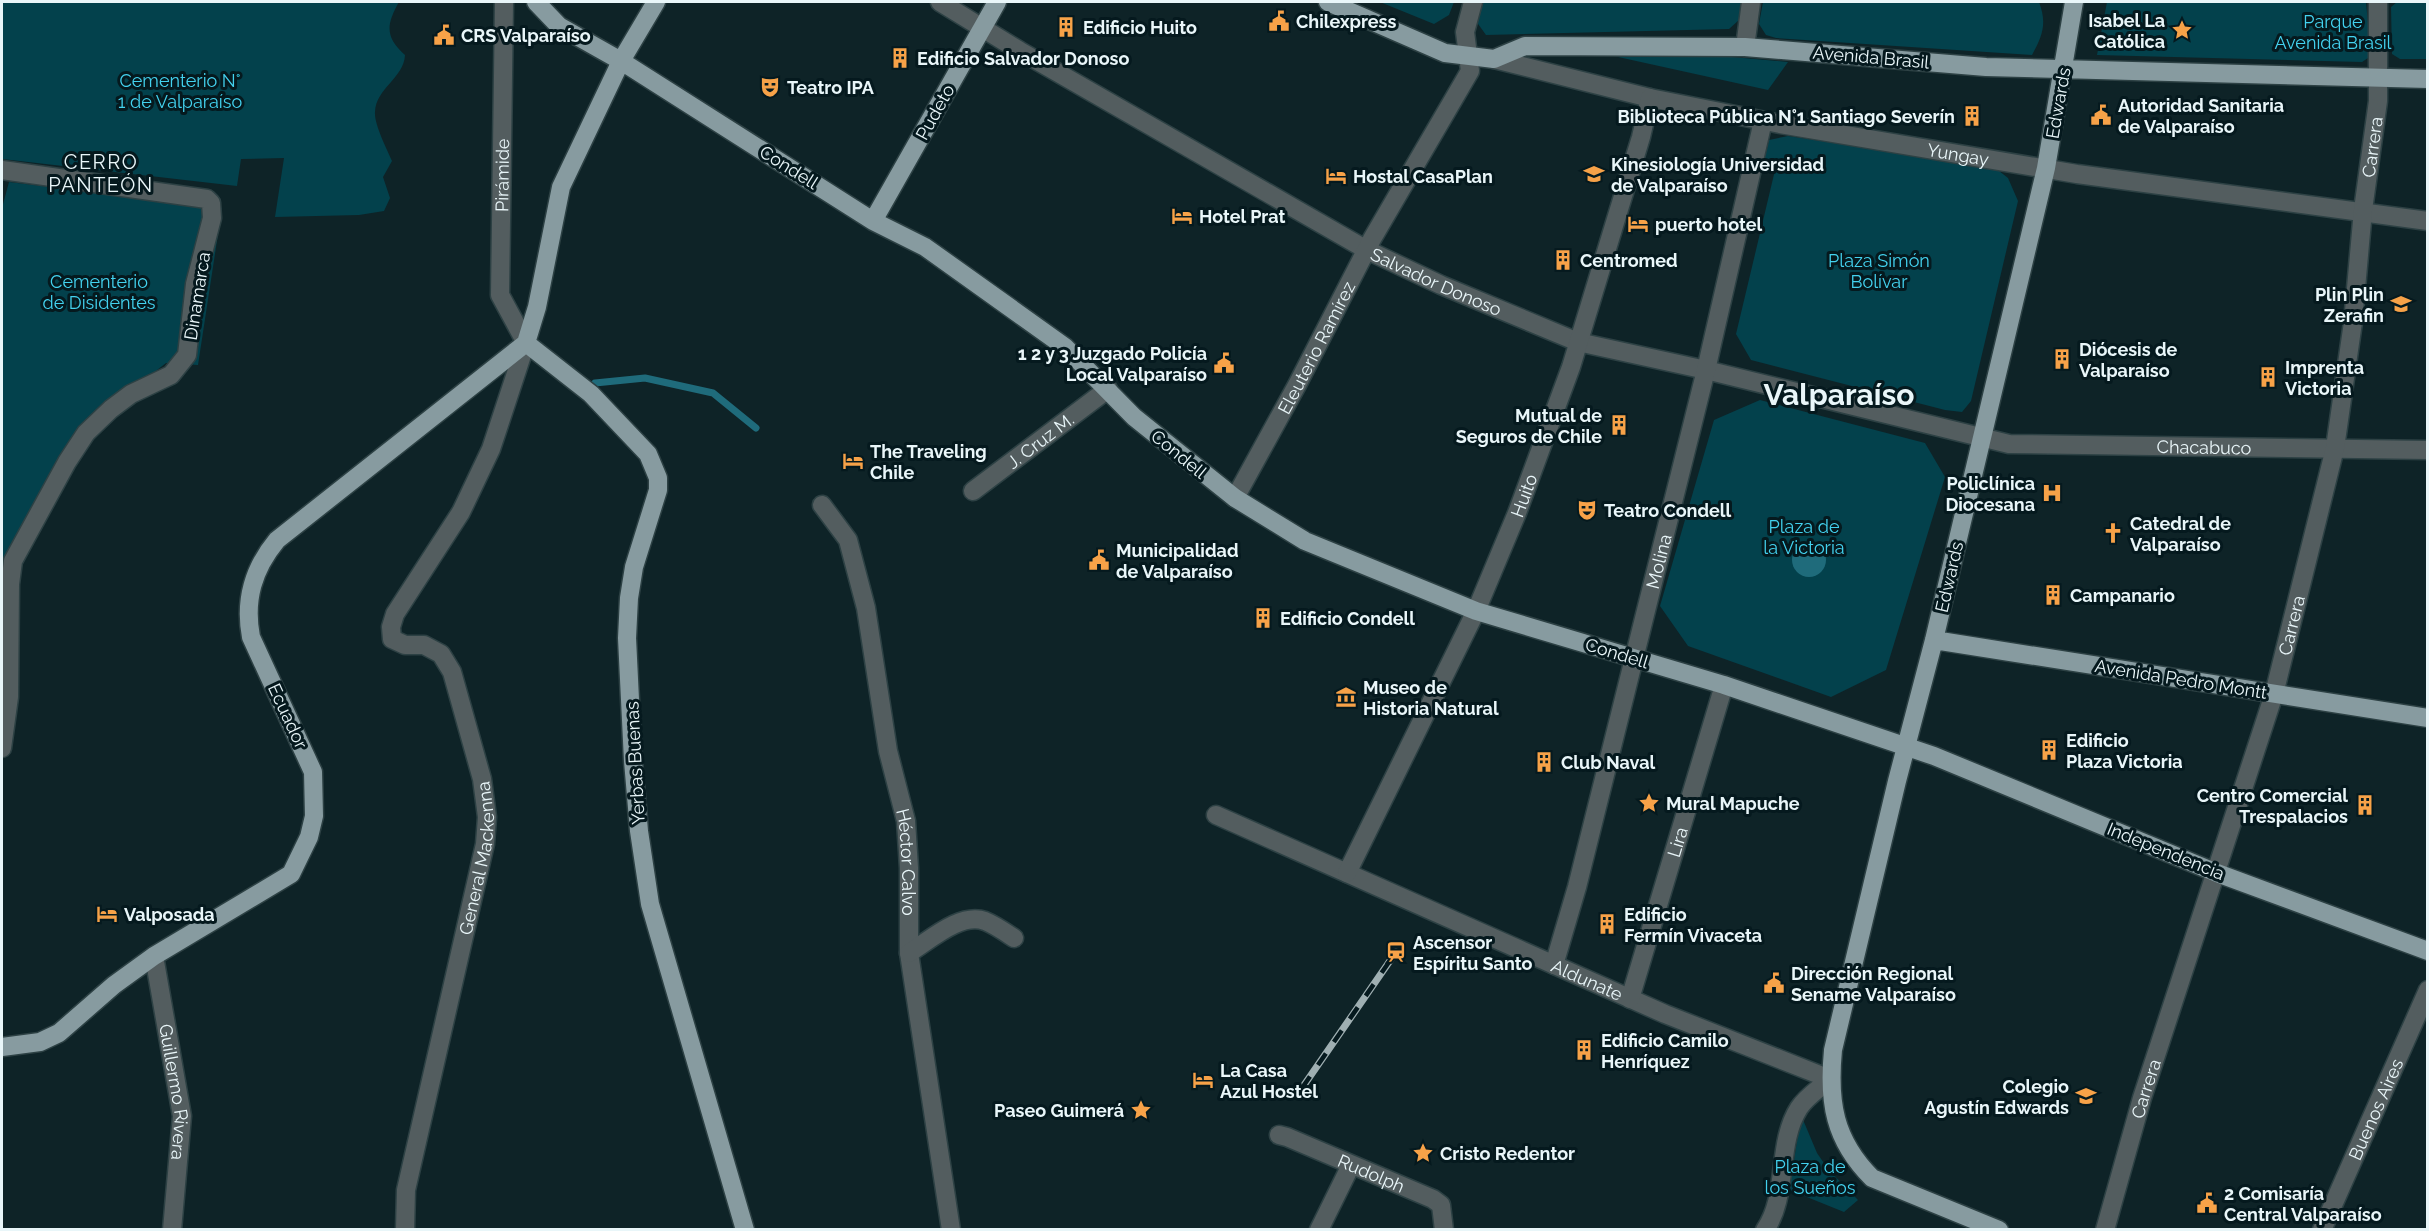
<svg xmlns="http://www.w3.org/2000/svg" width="2429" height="1231" font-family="Raleway,sans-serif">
	<rect width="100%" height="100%" fill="#0e2327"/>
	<!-- green -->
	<path fill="#03414c" d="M2 2H399C386 25 385 37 405 55 404 78 376 88 375 112 374 124 387 149 392 161L383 177 390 198 384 211 359 215 275 217 284 158 241 159 237 186 2 159Z
		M1380 2H1454L1449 15 1434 24Z
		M1481 2H1742L1739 20 1729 29 1486 35 1476 21Z
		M1763 2H2039C2047 23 2043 35 2032 55L1776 38 1766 35 1759 24Z
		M2107 2H2366L2371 56 2362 62 2097 55Z
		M2397 2H2427V59H2400L2392 54 2391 7Z
		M1609 55 1732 57 1788 62 1768 90Z
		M1788 136 1994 167 2008 178 2018 201 1971 401 1962 412 1945 410 1751 360 1736 334 1776 166 1764 161 1769 140Z
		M9 182 222 208 198 365 166 363 119 400 91 436 12 573 2 664V208Z
		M1760 400 1925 443 1945 477 1886 670 1831 697 1688 646 1660 606 1714 420Z
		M1801 1115 1817 1153 1828 1169 1858 1200 1844 1212 1787 1189 1793 1167Z"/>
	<!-- water -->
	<path fill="#1f6b7b" d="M1792 560a17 17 0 1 1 34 0a17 17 0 1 1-34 0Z"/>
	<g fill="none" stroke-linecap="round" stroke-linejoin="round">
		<!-- stream -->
		<path stroke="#1f6b7b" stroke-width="7" d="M595 383 645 378 713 393 756 428"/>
		<!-- minor casing -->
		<g stroke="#2d4144" stroke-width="21">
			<g id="minor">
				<path id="s1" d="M940 2 1020 51 1367 250 1441 285 1578 342 1706 370 2009 444 2428 450"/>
				<path d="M1745 47 1751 2"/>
				<path id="s2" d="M1494 59 1650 98 1780 124 2077 174 2428 221"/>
				<path d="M2 170 207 199 211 203 212 218 195 284 187 355 171 375 131 394 111 409 86 433 67 462 13 561 10 584 9 697 2 748"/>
				<path id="s3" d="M973 491 1108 389"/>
				<path id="s4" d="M1235 498 1297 385 1372 239 1470 71 1465 32 1473 2"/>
				<path id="s5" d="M822 505 848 540 866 608 888 751 906 821 909 868V953L951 1230"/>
				<path id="s6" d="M1216 815 1665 1014 1830 1079C1820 1088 1806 1097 1799 1108 1776 1144 1789 1195 1765 1230"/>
				<path id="s7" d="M1347 873 1476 611 1517 513 1571 367 1641 137 1650 98"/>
				<path d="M909 953C929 941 960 912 985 921 995 925 1005 932 1014 938"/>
				<path id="s8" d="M154 956 182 1116 172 1230"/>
				<path id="s9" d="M1554 965 1577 887 1706 370 1763 121"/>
				<path id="s10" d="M1630 999 1724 685"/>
				<path id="s11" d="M1279 1135 1287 1137 1433 1199 1441 1205 1444 1230"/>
				<path id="s12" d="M405 1230 406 1190 485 844 487 817 482 779 452 672 441 654 424 645H405L392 639 391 627 395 614 461 512 491 449 526 343 500 295 504 2"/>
				<path d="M1319 1230 1351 1165"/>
				<path id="s13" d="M2105 1230 2142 1098 2274 694 2335 448 2353 322 2363 210 2378 101V2"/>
				<path id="s14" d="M2322 1230 2428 990"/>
			</g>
		</g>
		<!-- major casing -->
		<g stroke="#2d4144" stroke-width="21">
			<path id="major" d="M536 2 559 26 621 61 873 221 925 247 1065 347 1134 417 1235 498 1305 541 1476 611 1724 685 1934 756 2217 873 2428 951
				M1328 2 1445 53 1494 59 1525 46 1745 47 1986 67 2428 79
				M873 221 997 2
				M526 343 591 394 648 454 658 478V490L634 567 629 598 627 638 633 761 639 831 650 904 745 1230
				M526 343 537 307 561 187 621 61 656 2
				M1934 640 2428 718
				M2 1047 40 1042 59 1033 114 985 154 956 291 874 309 837 314 816 313 772 251 637C244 600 253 569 277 540L526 343
				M1999 1230 1872 1178C1834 1140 1828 1102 1833 1050L1897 781 1934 640 2046 168 2074 2"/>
		</g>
		<!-- minor -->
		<use href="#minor" stroke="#535d5f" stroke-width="18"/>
		<!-- major -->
		<use href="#major" stroke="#879ba0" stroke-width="18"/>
		<!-- rail casing -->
		<g stroke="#9fafb2" stroke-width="7">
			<path id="rail" d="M1302 1088 1396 952"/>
		</g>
		<!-- rail -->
		<use href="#rail" stroke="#05191e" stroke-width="4.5" stroke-dasharray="14" stroke-linecap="butt"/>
	</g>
	<!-- icons -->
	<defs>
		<g id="civic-bare" transform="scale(1.62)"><path d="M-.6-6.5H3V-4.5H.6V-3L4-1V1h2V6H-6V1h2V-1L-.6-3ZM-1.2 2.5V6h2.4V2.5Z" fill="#f7a248" stroke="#05191e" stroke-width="2.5" paint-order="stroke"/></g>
		<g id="building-bare" transform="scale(1.62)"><path d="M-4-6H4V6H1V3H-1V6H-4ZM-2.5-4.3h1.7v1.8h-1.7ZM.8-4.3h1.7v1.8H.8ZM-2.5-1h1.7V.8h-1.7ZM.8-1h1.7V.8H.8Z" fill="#f7a248" stroke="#05191e" stroke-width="2.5" paint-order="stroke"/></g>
		<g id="sight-bare" transform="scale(1.62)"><path d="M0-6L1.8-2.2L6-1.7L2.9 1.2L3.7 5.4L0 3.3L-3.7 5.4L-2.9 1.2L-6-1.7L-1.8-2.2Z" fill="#f7a248" stroke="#05191e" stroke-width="2.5" paint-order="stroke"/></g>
		<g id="theatre-bare" transform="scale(1.62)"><path d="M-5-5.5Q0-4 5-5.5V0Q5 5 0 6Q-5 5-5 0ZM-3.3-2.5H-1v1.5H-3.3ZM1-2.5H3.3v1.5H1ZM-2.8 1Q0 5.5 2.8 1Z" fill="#f7a248" stroke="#05191e" stroke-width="2.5" paint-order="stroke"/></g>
		<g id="university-bare" transform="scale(1.62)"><path d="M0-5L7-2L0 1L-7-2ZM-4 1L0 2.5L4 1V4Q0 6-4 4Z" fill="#f7a248" stroke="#05191e" stroke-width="2.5" paint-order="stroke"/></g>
		<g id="hotel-bare" transform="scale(1.62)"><path d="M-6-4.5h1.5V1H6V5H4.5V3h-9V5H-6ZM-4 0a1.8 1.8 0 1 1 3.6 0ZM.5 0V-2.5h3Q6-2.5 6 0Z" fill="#f7a248" stroke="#05191e" stroke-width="2.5" paint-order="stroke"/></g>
		<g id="school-bare" transform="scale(1.62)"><path d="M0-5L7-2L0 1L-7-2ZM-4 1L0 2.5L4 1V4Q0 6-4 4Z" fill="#f7a248" stroke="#05191e" stroke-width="2.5" paint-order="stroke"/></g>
		<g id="hospital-bare" transform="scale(1.62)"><path d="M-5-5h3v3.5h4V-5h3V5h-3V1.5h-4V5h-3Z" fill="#f7a248" stroke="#05191e" stroke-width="2.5" paint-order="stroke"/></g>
		<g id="church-bare" transform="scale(1.62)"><path d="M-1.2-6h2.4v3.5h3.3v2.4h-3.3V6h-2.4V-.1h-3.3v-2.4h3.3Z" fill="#f7a248" stroke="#05191e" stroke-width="2.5" paint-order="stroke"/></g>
		<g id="museum-bare" transform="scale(1.62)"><path d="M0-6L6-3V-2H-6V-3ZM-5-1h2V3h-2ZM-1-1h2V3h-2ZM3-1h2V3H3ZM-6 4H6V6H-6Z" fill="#f7a248" stroke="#05191e" stroke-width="2.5" paint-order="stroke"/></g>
		<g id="station-bare" transform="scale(1.62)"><path d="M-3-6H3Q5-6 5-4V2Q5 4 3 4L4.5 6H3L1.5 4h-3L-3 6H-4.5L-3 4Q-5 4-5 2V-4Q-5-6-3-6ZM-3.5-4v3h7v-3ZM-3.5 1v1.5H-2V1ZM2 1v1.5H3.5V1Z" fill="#f7a248" stroke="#05191e" stroke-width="2.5" paint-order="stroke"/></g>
	</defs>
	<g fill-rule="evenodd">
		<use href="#civic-bare" x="1279" y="21"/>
		<use href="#building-bare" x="1066" y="27"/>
		<use href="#sight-bare" x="2182" y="30"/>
		<use href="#civic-bare" x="444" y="35"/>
		<use href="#building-bare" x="900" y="58"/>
		<use href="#theatre-bare" x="770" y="87"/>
		<use href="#civic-bare" x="2101" y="115"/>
		<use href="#building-bare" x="1972" y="116"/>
		<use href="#university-bare" x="1594" y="174"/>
		<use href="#hotel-bare" x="1336" y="176"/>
		<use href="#hotel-bare" x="1182" y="216"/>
		<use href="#hotel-bare" x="1638" y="224"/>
		<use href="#building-bare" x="1563" y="260"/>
		<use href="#school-bare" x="2401" y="304"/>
		<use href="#building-bare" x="2062" y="359"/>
		<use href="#civic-bare" x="1224" y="363"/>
		<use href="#building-bare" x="2268" y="377"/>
		<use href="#building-bare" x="1619" y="425"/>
		<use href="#hotel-bare" x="853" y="461"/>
		<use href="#hospital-bare" x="2052" y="493"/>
		<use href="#theatre-bare" x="1587" y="510"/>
		<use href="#church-bare" x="2113" y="533"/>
		<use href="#civic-bare" x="1099" y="560"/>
		<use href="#building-bare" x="2053" y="595"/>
		<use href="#building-bare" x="1263" y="618"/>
		<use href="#museum-bare" x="1346" y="697"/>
		<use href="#building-bare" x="2049" y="750"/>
		<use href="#building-bare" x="1544" y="762"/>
		<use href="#sight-bare" x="1649" y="803"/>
		<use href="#building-bare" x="2365" y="805"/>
		<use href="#hotel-bare" x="107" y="914"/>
		<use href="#building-bare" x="1607" y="924"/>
		<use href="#station-bare" x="1396" y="952"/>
		<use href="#civic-bare" x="1774" y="983"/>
		<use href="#building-bare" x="1584" y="1050"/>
		<use href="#hotel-bare" x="1203" y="1080"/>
		<use href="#school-bare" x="2086" y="1096"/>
		<use href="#sight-bare" x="1141" y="1110"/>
		<use href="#sight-bare" x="1423" y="1153"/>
		<use href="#civic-bare" x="2207" y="1203"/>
	</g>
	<g text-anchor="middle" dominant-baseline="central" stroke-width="6" stroke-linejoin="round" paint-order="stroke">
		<!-- poi labels -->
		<g font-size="18" font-weight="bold" fill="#e9f6f9" stroke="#05191e" text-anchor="start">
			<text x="2165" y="20" text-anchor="end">Isabel La<tspan x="2165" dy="21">Católica</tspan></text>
			<text x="1296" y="21">Chilexpress</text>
			<text x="1083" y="27">Edificio Huito</text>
			<text x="461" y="35">CRS Valparaíso</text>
			<text x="917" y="58">Edificio Salvador Donoso</text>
			<text x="787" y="87">Teatro IPA</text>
			<text x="2118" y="105">Autoridad Sanitaria<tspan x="2118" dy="21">de Valparaíso</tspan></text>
			<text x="1955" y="116" text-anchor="end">Biblioteca Pública N°1 Santiago Severín</text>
			<text x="1611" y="164">Kinesiología Universidad<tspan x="1611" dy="21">de Valparaíso</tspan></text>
			<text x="1353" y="176">Hostal CasaPlan</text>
			<text x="1199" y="216">Hotel Prat</text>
			<text x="1655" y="224">puerto hotel</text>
			<text x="1580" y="260">Centromed</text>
			<text x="2384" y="294" text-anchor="end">Plin Plin<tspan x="2384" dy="21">Zerafin</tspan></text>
			<text x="2079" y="349">Diócesis de<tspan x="2079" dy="21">Valparaíso</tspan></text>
			<text x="1207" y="353" text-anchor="end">1 2 y 3 Juzgado Policía<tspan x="1207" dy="21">Local Valparaíso</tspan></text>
			<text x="2285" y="367">Imprenta<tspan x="2285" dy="21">Victoria</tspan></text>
			<text x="1602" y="415" text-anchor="end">Mutual de<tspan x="1602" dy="21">Seguros de Chile</tspan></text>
			<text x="870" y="451">The Traveling<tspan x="870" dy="21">Chile</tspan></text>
			<text x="2035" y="483" text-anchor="end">Policlínica<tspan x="2035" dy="21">Diocesana</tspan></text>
			<text x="1604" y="510">Teatro Condell</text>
			<text x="2130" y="523">Catedral de<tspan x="2130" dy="21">Valparaíso</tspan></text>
			<text x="1116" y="550">Municipalidad<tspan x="1116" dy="21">de Valparaíso</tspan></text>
			<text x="2070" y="595">Campanario</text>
			<text x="1280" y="618">Edificio Condell</text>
			<text x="1363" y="687">Museo de<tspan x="1363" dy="21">Historia Natural</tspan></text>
			<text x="2066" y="740">Edificio<tspan x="2066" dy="21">Plaza Victoria</tspan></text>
			<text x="1561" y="762">Club Naval</text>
			<text x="2348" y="795" text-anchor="end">Centro Comercial<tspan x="2348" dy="21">Trespalacios</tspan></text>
			<text x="1666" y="803">Mural Mapuche</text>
			<text x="124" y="914">Valposada</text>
			<text x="1624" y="914">Edificio<tspan x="1624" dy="21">Fermín Vivaceta</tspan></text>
			<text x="1413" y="942">Ascensor<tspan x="1413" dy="21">Espíritu Santo</tspan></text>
			<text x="1791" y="973">Dirección Regional<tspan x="1791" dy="21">Sename Valparaíso</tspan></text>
			<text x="1601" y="1040">Edificio Camilo<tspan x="1601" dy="21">Henríquez</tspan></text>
			<text x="1220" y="1070">La Casa<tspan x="1220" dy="21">Azul Hostel</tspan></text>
			<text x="2069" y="1086" text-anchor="end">Colegio<tspan x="2069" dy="21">Agustín Edwards</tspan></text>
			<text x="1124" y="1110" text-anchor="end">Paseo Guimerá</text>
			<text x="1440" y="1153">Cristo Redentor</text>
			<text x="2224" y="1193">2 Comisaría<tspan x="2224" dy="21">Central Valparaíso</tspan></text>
		</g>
		<!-- park labels -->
		<g font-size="18" fill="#43d2ef" stroke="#05191e">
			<text x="2333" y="21">Parque<tspan x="2333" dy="21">Avenida Brasil</tspan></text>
			<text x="180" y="80">Cementerio N°<tspan x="180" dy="21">1 de Valparaíso</tspan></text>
			<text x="1879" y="260">Plaza Simón<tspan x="1879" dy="21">Bolívar</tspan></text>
			<text x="99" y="281">Cementerio<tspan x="99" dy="21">de Disidentes</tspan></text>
			<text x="1804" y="526">Plaza de<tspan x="1804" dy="21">la Victoria</tspan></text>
			<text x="1810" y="1166">Plaza de<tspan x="1810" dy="21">los Sueños</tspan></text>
		</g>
		<!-- street labels -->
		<g font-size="18" fill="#e9f6f9" stroke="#05191e">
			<text transform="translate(1871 57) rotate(5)">Avenida Brasil</text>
			<text transform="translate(2058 103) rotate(-80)">Edwards</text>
			<text transform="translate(935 112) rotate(-61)">Pudeto</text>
			<text stroke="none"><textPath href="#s13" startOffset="1119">Carrera</textPath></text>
			<text stroke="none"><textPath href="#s2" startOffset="474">Yungay</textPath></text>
			<text transform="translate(789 167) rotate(32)">Condell</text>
			<text stroke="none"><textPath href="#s12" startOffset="1148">Pirámide</textPath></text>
			<text stroke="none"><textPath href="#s1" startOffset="570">Salvador Donoso</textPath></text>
			<text transform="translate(197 296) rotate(-81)">Dinamarca</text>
			<text stroke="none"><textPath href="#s4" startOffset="171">Eleuterio Ramírez</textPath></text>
			<text stroke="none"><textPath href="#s3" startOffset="84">J. Cruz M.</textPath></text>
			<text stroke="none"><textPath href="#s1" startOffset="1362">Chacabuco</textPath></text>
			<text transform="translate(1179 454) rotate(39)">Condell</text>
			<text stroke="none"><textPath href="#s7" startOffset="417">Huito</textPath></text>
			<text stroke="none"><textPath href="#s9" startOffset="417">Molina</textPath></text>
			<text transform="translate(1949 577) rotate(-77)">Edwards</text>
			<text stroke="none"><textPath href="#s13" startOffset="633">Carrera</textPath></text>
			<text transform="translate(1617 653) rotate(17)">Condell</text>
			<text transform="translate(2181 679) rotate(9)">Avenida Pedro Montt</text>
			<text transform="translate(288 716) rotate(65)">Ecuador</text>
			<text transform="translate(635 763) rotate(-93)">Yerbas Buenas</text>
			<text stroke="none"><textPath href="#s10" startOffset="164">Lira</textPath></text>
			<text transform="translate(2166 851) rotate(22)">Independencia</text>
			<text stroke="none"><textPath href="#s12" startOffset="380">General Mackenna</textPath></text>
			<text stroke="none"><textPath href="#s5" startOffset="372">Héctor Calvo</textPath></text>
			<text stroke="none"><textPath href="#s6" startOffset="406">Aldunate</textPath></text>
			<text stroke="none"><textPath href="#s13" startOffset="147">Carrera</textPath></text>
			<text stroke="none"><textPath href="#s8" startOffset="138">Guillermo Rivera</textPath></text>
			<text stroke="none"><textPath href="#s14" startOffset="132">Buenos Aires</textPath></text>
			<text stroke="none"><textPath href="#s11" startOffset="100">Rudolph</textPath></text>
		</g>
		<!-- neighbourhood labels -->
		<g font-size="20" letter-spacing="1.5" fill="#e9f6f9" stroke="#05191e">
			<text x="101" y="162">CERRO<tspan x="101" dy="23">PANTEÓN</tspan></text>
		</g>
		<!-- town labels -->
		<g font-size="30" font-weight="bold" fill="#e9f6f9" stroke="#05191e">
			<text x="1839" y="394">Valparaíso</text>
		</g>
	</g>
	<!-- border -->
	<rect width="2429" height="1231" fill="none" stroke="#e9f6f9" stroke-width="6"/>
</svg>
